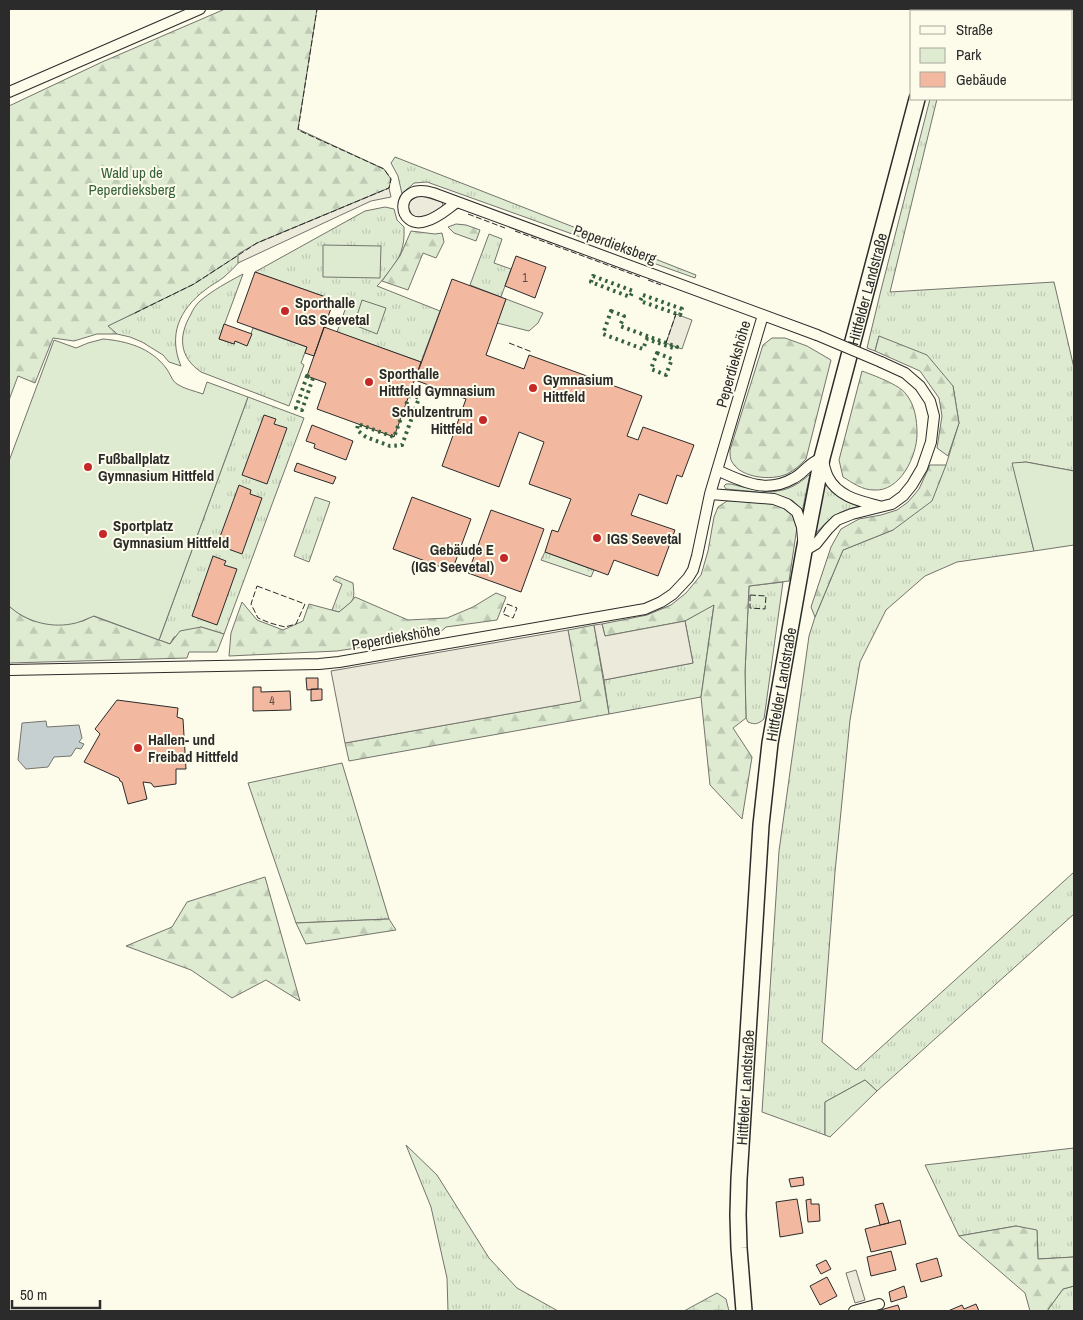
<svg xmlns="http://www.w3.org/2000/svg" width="1083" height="1320" font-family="'Archivo Narrow',sans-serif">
	<defs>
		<pattern id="grass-tufts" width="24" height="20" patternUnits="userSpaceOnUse" patternTransform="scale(1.25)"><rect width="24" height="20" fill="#deebd1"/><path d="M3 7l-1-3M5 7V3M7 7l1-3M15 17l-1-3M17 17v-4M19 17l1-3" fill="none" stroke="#bfcab4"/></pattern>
		<pattern id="forest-firs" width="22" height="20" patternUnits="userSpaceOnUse" patternTransform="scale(1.25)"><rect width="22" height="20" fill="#deebd1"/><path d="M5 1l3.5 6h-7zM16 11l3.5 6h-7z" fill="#bfcab4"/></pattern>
		<pattern id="wetland-marsh" width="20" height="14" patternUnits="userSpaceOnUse" patternTransform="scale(1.25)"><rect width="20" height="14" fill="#deebd1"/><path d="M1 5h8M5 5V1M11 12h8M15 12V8" fill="none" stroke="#bfcab4"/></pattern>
	</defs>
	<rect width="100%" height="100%" fill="#fdfbea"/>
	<!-- grass -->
	<path fill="url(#grass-tufts)" stroke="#74746e" d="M930 99H937L890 292 1054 282 1074 368V471L1026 462 1013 464 1034 551 957 562 925 576 886 610 860 662 850 720 835 872 822 1042 856 1070 1074 872V914L877 1091 865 1080 825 1102V1135L762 1112 779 851 809 636 815 617 843 550 893 530 946 465 959 423 953 386 879 336 875 351 867 348 881 290Z
		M395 157 696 275 695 278 427 182 414 183 402 194 398 176 391 163Z
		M385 207 394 209 397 220 404 227C405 248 400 258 388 273 384 278 381 282 377 286L440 311 421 362 337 332 349 299 334 300 255 272 365 211Z
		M489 234 502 239 494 263 511 269 501 297 470 285Z
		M257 243C246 254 236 267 224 277 218 282 211 285 205 290 179 310 168 335 181 366L169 362 163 355 142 342 130 337 117 334 107 326 135 313Z
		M243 274 219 339 234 344 235 341 247 345 253 328 307 347 301 363 304 365 289 406 201 372C179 357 178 336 191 314 193 309 196 305 200 301 213 290 228 282 243 274Z
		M248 397 304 418 224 634 201 627 174 637 170 644 159 640Z
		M810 474 802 512C799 507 795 501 789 499 772 492 744 491 726 489L724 486 726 484H731C763 492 783 499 810 474Z
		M824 483C834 496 846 502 861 506 838 510 830 518 815 534Z
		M315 497 330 502 309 562 294 556Z
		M545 552 594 570 591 577 541 560Z
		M336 576 353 583C355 602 354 600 339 612L332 610 342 584 333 580Z
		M783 582 764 719C758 724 755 725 748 722L746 718 745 672 749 586Z
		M714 604 701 697 609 714 604 680 693 663 685 621Z
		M342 763 389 919 296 923 248 783Z
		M406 1145 437 1175 489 1258 517 1288 558 1311H448L447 1278 431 1207Z
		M1074 1148V1257L1038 1259 1037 1231 1016 1226 959 1236 925 1165Z
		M1074 1286V1311H1047L1063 1289Z"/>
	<!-- forest -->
	<path fill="url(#forest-firs)" stroke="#74746e" d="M225 9H317L298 129 384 169 391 179 389 188 257 243 194 284 108 326 117 334H97L74 341 53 338 35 383 18 376 9 400V106L102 62Z
		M456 224 466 225 480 230 476 241 454 233 448 227Z
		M411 231 435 234 442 233 444 242 436 258 423 253 408 290 382 281 400 256Z
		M879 336 927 355 953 386 959 423 948 456 937 448 942 416 939 398 920 371 875 351Z
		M772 338H785L807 346 831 360 806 459C800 465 795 470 787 474 771 481 741 478 732 462 730 459 730 454 730 450L763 345Z
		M862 371C873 375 900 385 906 394 915 405 917 420 917 434 917 456 900 492 874 490 862 490 853 483 843 477L839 460Z
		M930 465H946L932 501 893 530 843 550 815 617 811 607 831 547 841 529 859 519 881 515 897 510 908 502 919 489Z
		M742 500 772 503 785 509 794 516 797 527 789 581 749 586 745 672 746 718 733 728 752 757 742 819 710 785 701 697 714 605 685 621 605 636 602 624 647 615 671 605 686 593 701 575 708 551 714 517 718 507 727 501Z
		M496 593 506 597 497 620 446 627 436 636 337 651 229 656 231 633 242 602 257 620 283 630 303 621 309 604 339 612 351 602 355 597 408 620 447 618 473 607Z
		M9 606 21 615 33 621H83L93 616 170 644 180 631 201 627 224 634 217 652H189L187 658 9 663Z
		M594 625 609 714 349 761 345 743 580 701 568 630Z
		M265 877 300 1001 266 980 232 998 191 970 126 946 172 927 187 902Z
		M389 919 396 930 306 944 296 923Z
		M1016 1226 1037 1230 1038 1259 1074 1257V1286L1063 1289 1047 1311H1030L1025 1293 959 1236Z"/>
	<!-- wetland -->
	<path fill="url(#wetland-marsh)" stroke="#74746e" d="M717 1293 726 1299 729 1311H684Z"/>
	<!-- green -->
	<path fill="#deebd1" stroke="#74746e" d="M323 245 381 246 380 278 323 277Z
		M506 299 543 313 538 323 529 331 497 323Z
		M362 300 386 308 377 334 354 325Z
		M103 339C127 341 151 348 166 368 170 373 172 381 177 384 184 389 195 391 203 394L207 382 248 397 159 640 94 616C86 619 79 623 71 624 49 628 25 621 9 606V461L54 340 76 348 88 343Z
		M1026 462 1074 471V545L1034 551 1012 463Z
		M865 1080 877 1091 830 1137 825 1135V1102Z"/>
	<!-- parking -->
	<path fill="#eceadb" stroke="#74746e" d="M389 188 391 197 371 201 238 263V254L257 243Z
		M418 196H422L442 202 443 205 441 208 423 218 419 219 412 215 408 207 410 201Z
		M676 314 692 320 682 349 666 343Z
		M685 621 693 663 604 680 594 625 602 624 605 636Z
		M568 630 581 701 345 743 331 671Z
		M856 1270 865 1300 855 1303 846 1273Z"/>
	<!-- water -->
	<path fill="#c7d0d0" stroke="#74746e" d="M46 721 47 727 79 725 82 738 79 742 84 744 81 749 76 748 71 756 54 757 48 767 26 769 18 760 22 723Z"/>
	<!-- building -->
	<path fill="#f2b8a0" stroke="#2b2b2b" d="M516 256 546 267 535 298 505 286Z
		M255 272 334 300 314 356 305 353 307 347 237 322Z
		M452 279 506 299 486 355 524 369 529 355 642 396 627 436 638 440 643 427 694 445 682 477 677 475 667 504 639 494 631 515 675 530 658 576 614 560 608 575 545 552 552 530 558 532 571 499 529 484 544 442 519 432 499 487 442 466 466 399 415 380Z
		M224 324 252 334 247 346 235 341 234 344 219 339Z
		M324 327 421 362 394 437 317 409 326 383 307 376Z
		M264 415 276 419 274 424 287 428 267 484 242 475Z
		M312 425 353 441 346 460 314 448 315 444 306 441Z
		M297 463 336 477 333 484 294 471Z
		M239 485 251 490 250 494 262 498 242 554 217 545Z
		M412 497 471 519 452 571 393 549Z
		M491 510 544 529 521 592 468 573Z
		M213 556 226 561 224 565 237 569 217 625 192 616Z
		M306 678H318V689L307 690Z
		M253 687H261V692L290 691 291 710 253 711Z
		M311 689H322V700L311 701Z
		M117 700 178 708 177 717 183 719 186 769H176V784L154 787 151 783 143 782 147 799 128 804 122 782 120 781 119 778 84 762 100 734 95 729Z
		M803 1177 804 1185 791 1187 789 1179Z
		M797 1199 803 1233 780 1237 776 1202Z
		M811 1199V1204H819L820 1221 808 1222 806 1200Z
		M883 1203 889 1223 880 1225 875 1205Z
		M900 1220 906 1244 871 1252 865 1229Z
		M891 1251 896 1270 871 1276 867 1257Z
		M937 1258 942 1276 921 1282 916 1264Z
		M826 1260 831 1269 821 1274 816 1265Z
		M827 1277 837 1296 820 1305 810 1286Z
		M904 1286 907 1297 891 1302 889 1292Z
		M976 1304 979 1311H948L962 1305 964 1309Z
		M898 1305 900 1311H877Z"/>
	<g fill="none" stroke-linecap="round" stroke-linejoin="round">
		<!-- street casing -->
		<g stroke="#2b2b2b" stroke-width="12">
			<path id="street" d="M9 92 200 9
				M457 202C447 209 438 218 426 221 397 231 392 181 433 193L817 335
				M717 470C743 482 767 494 794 478 800 475 804 470 809 466 813 462 818 460 822 458 824 464 825 471 828 477 838 497 860 501 879 506
				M710 494 774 499 787 504 797 512 802 527 804 551 816 544 828 529 837 520 852 514 892 504 903 496 912 485 922 468 931 442 934 416 930 401 920 386 905 373 881 362
				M9 670 319 664 339 662 645 609 661 602 673 594 688 578 693 570 697 556 710 494 763 315
				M854 1311 879 1304"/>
		</g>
		<!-- secondary casing -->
		<g stroke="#2b2b2b" stroke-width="18">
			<g id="secondary">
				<path d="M940 11V9"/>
				<path id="s1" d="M744 1311 739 1248 738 1215 739 1179 761 825 770 743 804 551 822 458 917 99"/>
			</g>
		</g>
		<!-- street -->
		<use href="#street" stroke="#fdfbea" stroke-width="10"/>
		<!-- secondary -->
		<use href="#secondary" stroke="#fdfbea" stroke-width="15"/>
		<!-- street-bridge casing -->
		<g stroke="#2b2b2b" stroke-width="12" stroke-linecap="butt">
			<path id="street-bridge" d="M817 335 881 362"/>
		</g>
		<!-- street-bridge -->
		<use href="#street-bridge" stroke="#fdfbea" stroke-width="10"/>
		<!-- hedge -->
		<path stroke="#34623c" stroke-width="4" stroke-dasharray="2.5 4" stroke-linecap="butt" d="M593 276 633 291 630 297 591 282Z
			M643 295 682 309 680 315 640 301Z
			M611 311 624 316 620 326 677 347 676 349 647 339 643 349 603 334Z
			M657 353 672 359 666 375 651 369Z
			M307 376 313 378 302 410 296 408Z
			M410 394 419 398 402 445 390 446 366 437 357 430 358 424 394 437Z"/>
		<!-- fence -->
		<path stroke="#2b2b2b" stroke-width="1" stroke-dasharray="6 2.5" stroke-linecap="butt" d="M468 214 505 228
			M515 231 640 277
			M648 280 661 285
			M135 313 194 284 257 243 389 188 391 179 384 169 298 130 317 9
			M509 343 532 352
			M666 343 676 314
			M257 586 305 604 296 624 285 627 270 623 258 618 251 604Z
			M750 595 766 596 765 609 750 608Z
			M507 604 517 608 513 618 503 614Z"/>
	</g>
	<!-- markers -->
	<g fill="#c62828" stroke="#fdfbea" stroke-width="2">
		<circle cx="285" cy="311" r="5"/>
		<circle cx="369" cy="382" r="5"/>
		<circle cx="533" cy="388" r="5"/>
		<circle cx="483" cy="420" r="5"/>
		<circle cx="88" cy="467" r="5"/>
		<circle cx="103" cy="534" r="5"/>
		<circle cx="597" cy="538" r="5"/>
		<circle cx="504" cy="558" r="5"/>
		<circle cx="138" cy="748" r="5"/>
	</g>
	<g text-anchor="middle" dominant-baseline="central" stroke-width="4" stroke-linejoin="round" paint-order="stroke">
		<!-- number labels -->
		<g font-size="12" fill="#5d4e48">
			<text x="525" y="278">1</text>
			<text x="272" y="701">4</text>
		</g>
		<!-- park labels -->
		<g font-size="15" fill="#34623c" stroke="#fdfbea">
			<text x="132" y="172">Wald up de<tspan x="132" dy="17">Peperdieksberg</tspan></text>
		</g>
		<!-- street labels -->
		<g font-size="15" fill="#2b2b2b" stroke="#fdfbea">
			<text transform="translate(615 244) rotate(20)">Peperdieksberg</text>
			<text stroke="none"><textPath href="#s1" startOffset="1034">Hittfelder Landstraße</textPath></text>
			<text transform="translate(733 364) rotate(-74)">Peperdiekshöhe</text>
			<text transform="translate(396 637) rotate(-10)">Peperdiekshöhe</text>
			<text stroke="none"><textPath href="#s1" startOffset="629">Hittfelder Landstraße</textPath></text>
			<text stroke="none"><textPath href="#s1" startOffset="224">Hittfelder Landstraße</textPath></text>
		</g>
		<!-- poi labels -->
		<g font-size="15" font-weight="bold" fill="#2b2b2b" stroke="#fdfbea" text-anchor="start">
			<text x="295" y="302">Sporthalle<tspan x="295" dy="17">IGS Seevetal</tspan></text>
			<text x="379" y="373">Sporthalle<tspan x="379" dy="17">Hittfeld Gymnasium</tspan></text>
			<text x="543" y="379">Gymnasium<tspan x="543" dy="17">Hittfeld</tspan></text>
			<text x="473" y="411" text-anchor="end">Schulzentrum<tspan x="473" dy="17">Hittfeld</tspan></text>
			<text x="98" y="458">Fußballplatz<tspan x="98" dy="17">Gymnasium Hittfeld</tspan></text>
			<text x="113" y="525">Sportplatz<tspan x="113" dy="17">Gymnasium Hittfeld</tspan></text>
			<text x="607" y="538">IGS Seevetal</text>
			<text x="494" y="549" text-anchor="end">Gebäude E<tspan x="494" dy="17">(IGS Seevetal)</tspan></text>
			<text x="148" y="739">Hallen- und<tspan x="148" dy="17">Freibad Hittfeld</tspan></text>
		</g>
	</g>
	<!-- border -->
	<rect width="1083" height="1320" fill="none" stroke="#2b2b2b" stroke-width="20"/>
	<!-- legend -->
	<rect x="910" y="10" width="162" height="90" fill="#fdfbea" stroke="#a9a89e"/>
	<rect x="920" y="26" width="25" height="8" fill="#fdfbea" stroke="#a9a89e"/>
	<text x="956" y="35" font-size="15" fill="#2b2b2b">Straße</text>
	<rect x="920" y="48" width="25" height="15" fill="#deebd1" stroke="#a9a89e"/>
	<text x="956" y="60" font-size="15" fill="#2b2b2b">Park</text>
	<rect x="920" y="72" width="25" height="15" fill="#f2b8a0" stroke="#a9a89e"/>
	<text x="956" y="85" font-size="15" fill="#2b2b2b">Gebäude</text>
	<!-- scale -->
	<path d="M12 1300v8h88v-8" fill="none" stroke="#2b2b2b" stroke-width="2.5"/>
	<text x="20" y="1300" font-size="15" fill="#2b2b2b" stroke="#fdfbea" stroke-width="4" paint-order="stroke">50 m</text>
</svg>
